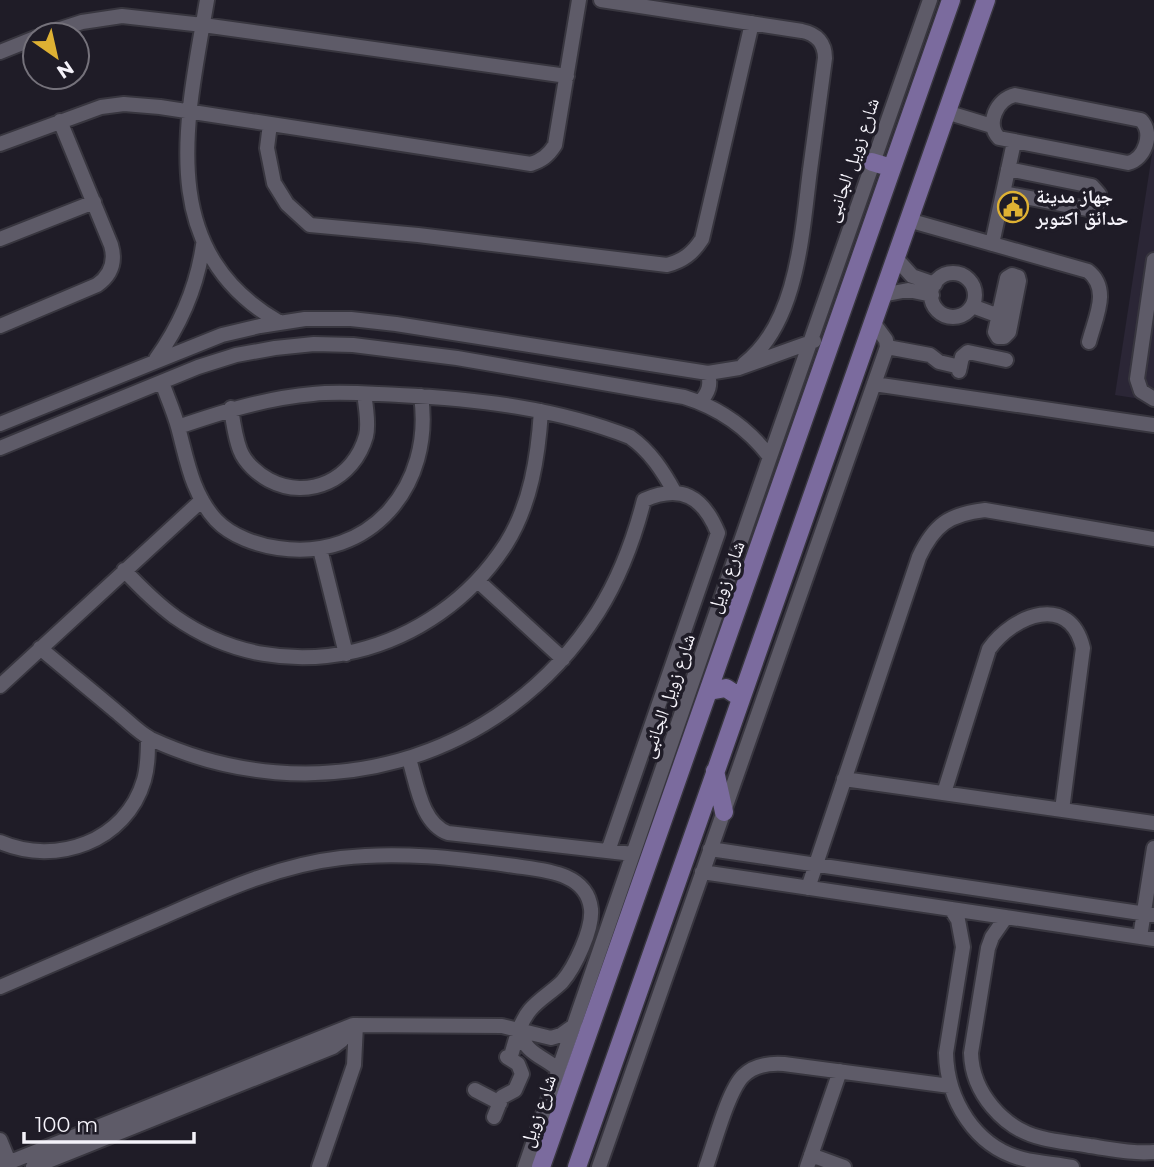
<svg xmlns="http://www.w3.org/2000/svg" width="1154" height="1167" font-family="Montserrat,'Noto Naskh Arabic',sans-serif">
	<rect width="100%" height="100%" fill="#1f1c27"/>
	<!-- built -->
	<path fill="#2b2636" d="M1154 141V401L1115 395Z"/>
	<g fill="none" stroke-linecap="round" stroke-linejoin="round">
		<!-- minor casing -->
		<g stroke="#38363f" stroke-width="18">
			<path id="minor" d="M207 0C187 118 153 250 279 322
				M601 0 802 31C817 34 825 43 825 58 820 96 815 133 810 170 802 232 798 323 744 364
				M42 35 82 22 122 16 203 25 567 76
				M0 52 35 38
				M1015 95 1141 120C1154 133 1145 159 1128 163L999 138C985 124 997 99 1015 95Z
				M946 112 992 126
				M270 124 267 148 274 183 287 204 310 225 418 235 667 265C683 261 693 253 702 239L752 23
				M0 144 101 107 124 104 160 107 531 164C542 160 548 156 555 145L579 0
				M1003 193 1088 209 1097 203 1099 194 1092 186 1008 169
				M908 220 1088 271C1111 289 1095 318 1089 342
				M0 239 94 202
				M992 244 1014 142
				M895 257 912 276 935 284
				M1154 260 1137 379 1141 391 1154 399
				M931 295a22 22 0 1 1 44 0a22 22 0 1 1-44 0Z
				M1012 275 1018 277 1019 281 1009 332 1004 337H998L995 332 1007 278Z
				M882 295 908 290 932 295
				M972 306 999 316
				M0 326 97 285C111 275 116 262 111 245L60 121
				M887 347 930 355 939 362 960 367
				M156 359C181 324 197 287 203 245
				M959 371 962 357 968 352 1006 360
				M162 382C167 397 174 412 178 427 187 460 192 494 216 520 231 536 257 545 278 548 371 562 434 485 421 396
				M874 384 1154 425
				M700 402C709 392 711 385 708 373
				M231 408C233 422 235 437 240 450 245 463 258 474 269 480 309 501 354 479 366 436 369 424 366 406 364 394
				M0 424 222 335 260 326 305 319H351L396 324 708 373 739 368 814 341
				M178 427C222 412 266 398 313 394 341 391 371 394 399 395 477 399 556 408 630 437 650 451 663 471 675 493
				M0 448 198 367 236 355 275 348 314 344 353 345 457 358 684 397C720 408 747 427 770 457
				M320 549 346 654
				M124 570C140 587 156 603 175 617 286 695 435 654 506 544 531 504 538 457 541 411
				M478 581 563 659
				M40 648C66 670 92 691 118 713 128 721 139 733 151 739 313 814 501 764 598 612 620 577 634 539 644 500 681 484 703 496 718 533L608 851
				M0 686 202 500
				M409 759C417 784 421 823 448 833L633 854
				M844 779 1154 823
				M944 793 989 649C1014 614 1070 593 1083 648L1062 810
				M0 842C56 866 126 842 144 780 148 766 148 752 148 737
				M710 849 1154 915
				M702 872 1154 939
				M808 888 919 557C934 525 949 514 985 510L1154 539
				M951 909 958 920 963 947 946 1053C947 1100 975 1147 1023 1159 1039 1163 1056 1164 1072 1167
				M1006 917 992 937 988 948 971 1053C972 1092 1003 1129 1042 1138 1057 1142 1074 1143 1090 1146 1111 1149 1133 1154 1154 1152
				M1140 937 1154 848
				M0 987C55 963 110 940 165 916 222 891 279 865 341 858 399 851 457 858 515 866 543 870 587 872 591 909 593 929 575 967 562 982 552 992 539 999 530 1010 519 1023 515 1043 510 1059
				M519 1030C525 1054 543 1056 559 1070
				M475 1090 500 1103
				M494 1117 502 1097 515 1090 522 1074 518 1064 507 1057
				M0 1140 9 1162
				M811 1155 844 1167
				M0 1166 353 1025 502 1026 551 1038 561 1035 575 1025
				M33 1167 333 1047 341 1041 352 1026
				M319 1167 354 1065 356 1025
				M525 1167 770 457 930 0
				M599 1167 887 347 886 340 872 321
				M706 1167C714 1145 728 1091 743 1076 754 1065 769 1063 784 1064L950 1086
				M807 1167 840 1071"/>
		</g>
		<!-- major casing -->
		<g stroke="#38363f" stroke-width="21">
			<path id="major" d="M872 162 892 168
				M709 691 726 688 741 698
				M715 771 724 812
				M541 1167 951 0
				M577 1167 986 0"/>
		</g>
		<!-- minor -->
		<use href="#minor" stroke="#5e5b68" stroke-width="14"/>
		<!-- major -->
		<use href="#major" stroke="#7b6b9e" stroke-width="18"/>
	</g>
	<!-- icons -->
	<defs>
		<g id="civic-ring" transform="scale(1.575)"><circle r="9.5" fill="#1f1c27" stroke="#deb133" stroke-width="1.5"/><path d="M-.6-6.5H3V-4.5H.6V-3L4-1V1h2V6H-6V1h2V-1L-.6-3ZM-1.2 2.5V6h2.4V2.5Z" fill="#deb133"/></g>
	</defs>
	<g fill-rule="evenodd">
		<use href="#civic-ring" x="1013" y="207"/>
	</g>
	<g text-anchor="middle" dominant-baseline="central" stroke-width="7" stroke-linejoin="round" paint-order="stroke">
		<!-- street labels -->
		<g font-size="19" fill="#f5f3fa" stroke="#1f1c27">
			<text transform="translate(852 160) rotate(-71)">شارع زويل الجانبى</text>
			<text transform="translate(726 577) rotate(-70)">شارع زويل</text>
			<text transform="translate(668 696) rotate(-71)">شارع زويل الجانبى</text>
			<text transform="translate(538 1111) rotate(-71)">شارع زويل</text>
		</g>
		<!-- poi labels -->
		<g font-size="19" font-weight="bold" fill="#f5f3fa" stroke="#1f1c27" text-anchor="start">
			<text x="1036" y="196">جهاز مدينة<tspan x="1036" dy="22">حدائق اكتوبر</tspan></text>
		</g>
	</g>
	<!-- north arrow -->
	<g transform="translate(56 56) rotate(146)"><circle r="33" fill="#1f1c27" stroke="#75727b" stroke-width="2"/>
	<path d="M0-5L12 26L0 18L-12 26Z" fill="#deb133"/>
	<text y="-10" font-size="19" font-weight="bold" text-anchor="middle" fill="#f5f3fa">N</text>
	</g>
	<!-- scale -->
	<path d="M24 1132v10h170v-10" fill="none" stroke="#f5f3fa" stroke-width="3.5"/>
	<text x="35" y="1132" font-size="21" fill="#f5f3fa" stroke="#1f1c27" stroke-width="5" paint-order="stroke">100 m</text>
</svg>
